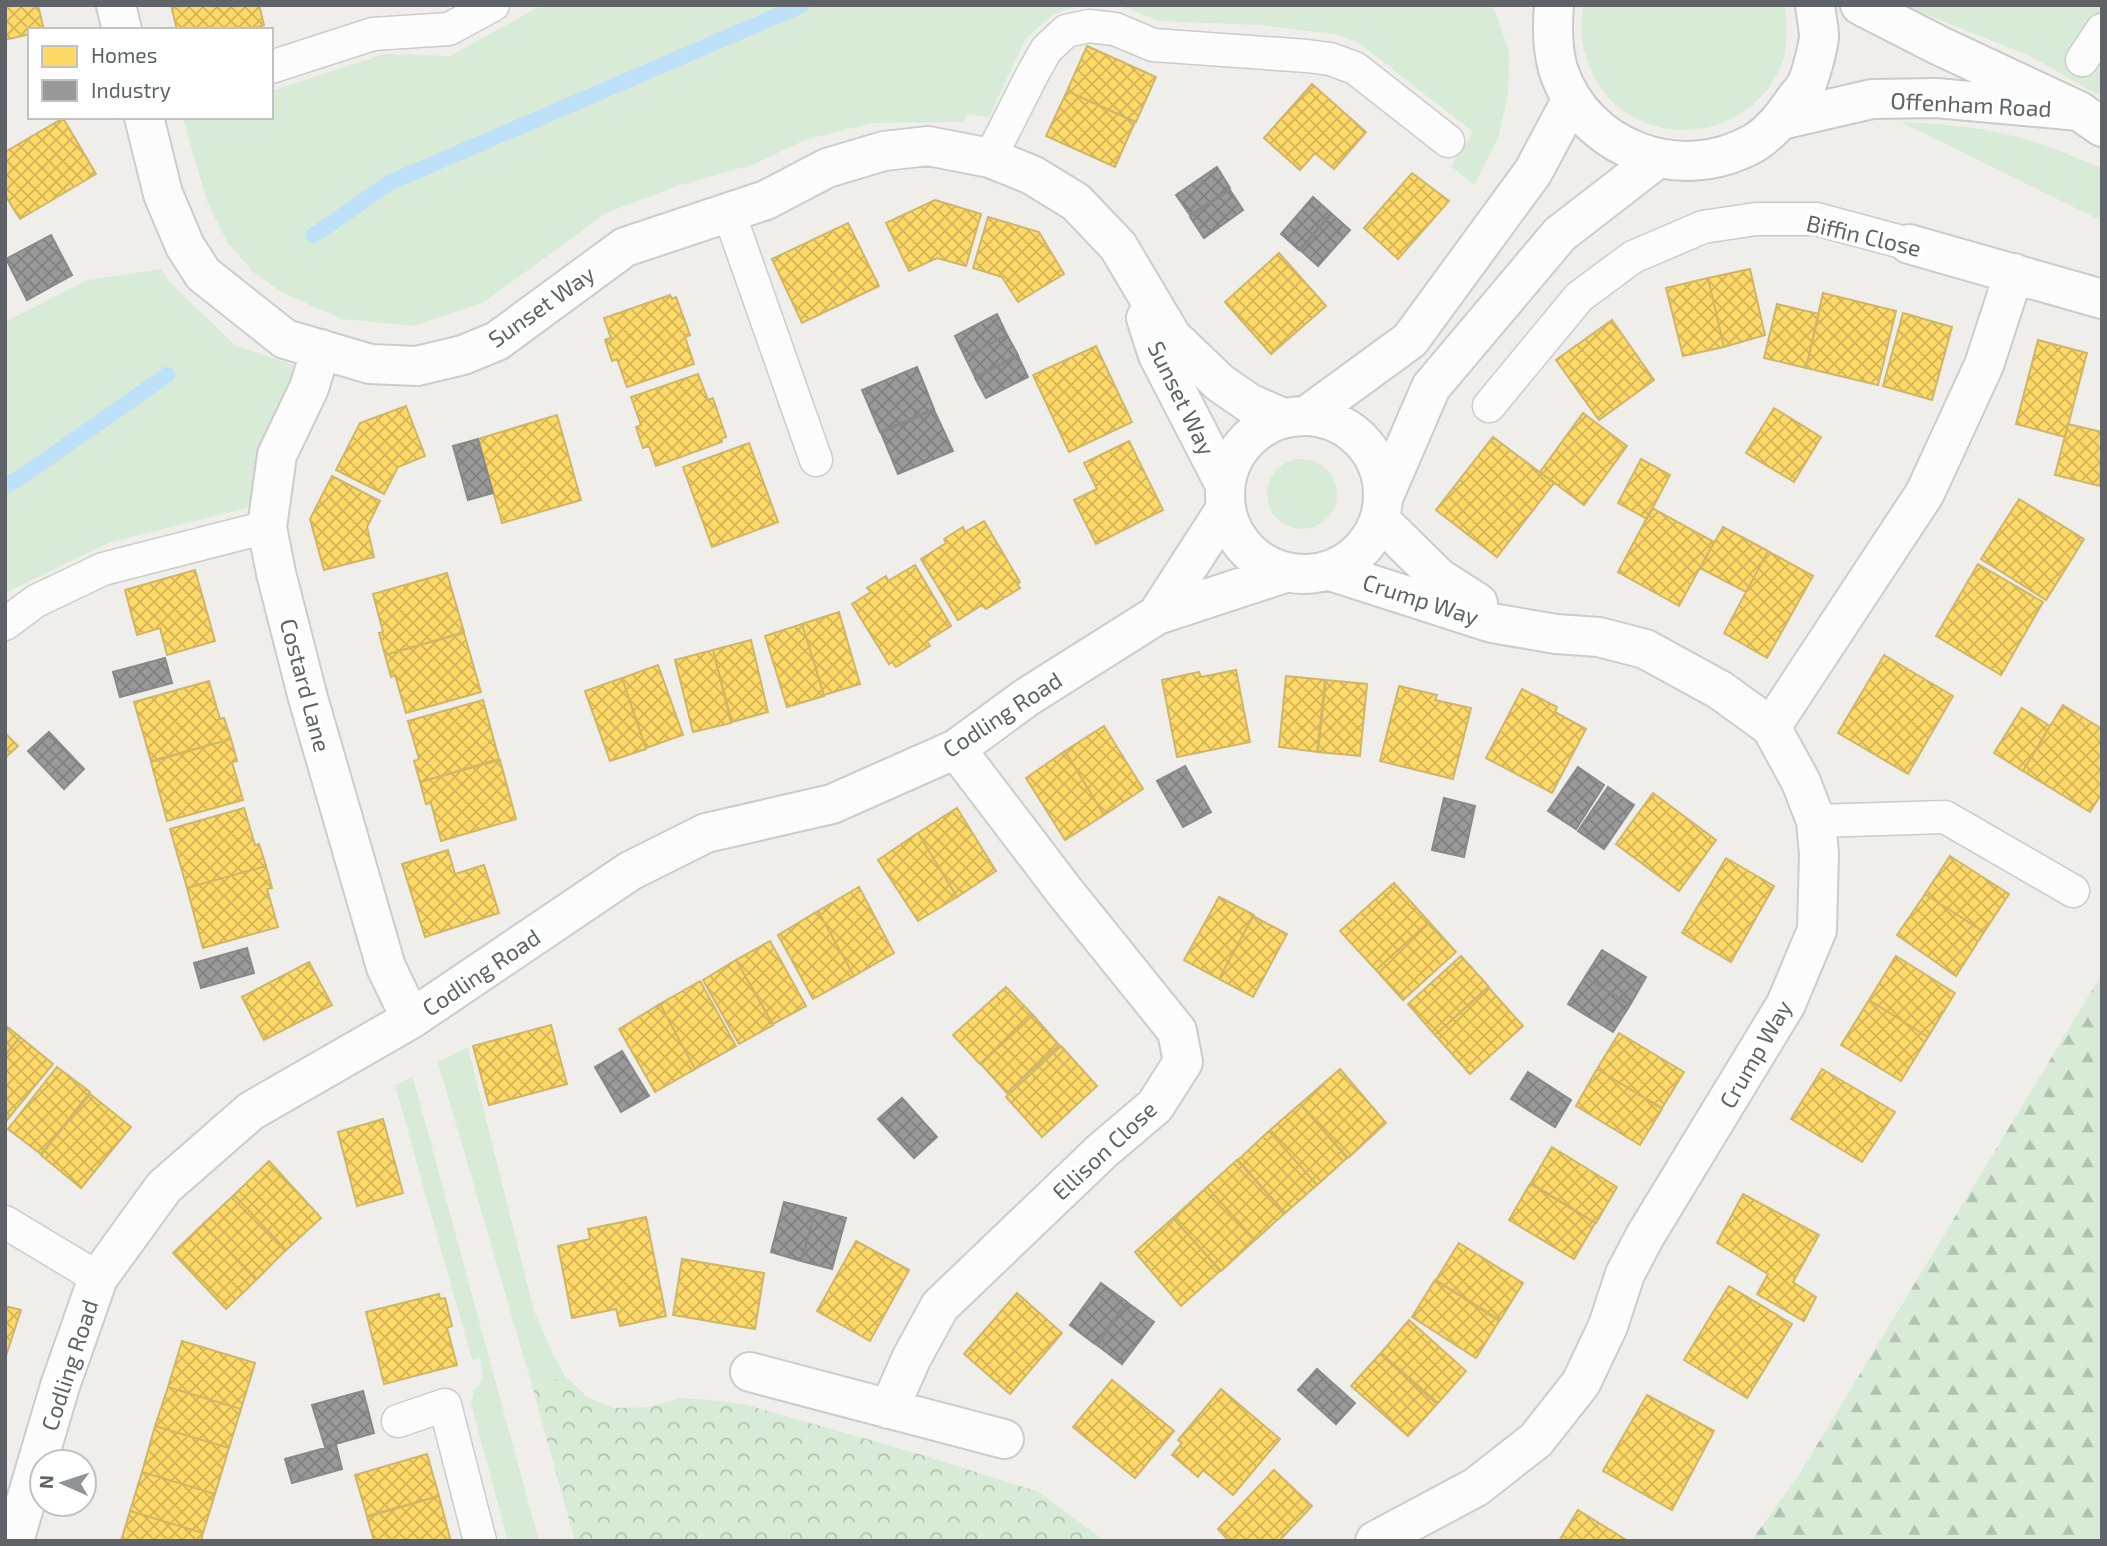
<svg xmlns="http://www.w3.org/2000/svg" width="2107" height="1546" font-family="'Exo 2',sans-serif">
	<defs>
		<pattern id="forest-firs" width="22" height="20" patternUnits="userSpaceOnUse" patternTransform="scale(1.75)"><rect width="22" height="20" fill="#d8ebd6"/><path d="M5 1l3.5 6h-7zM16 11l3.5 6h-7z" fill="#b2c2b1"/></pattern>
		<pattern id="park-crowns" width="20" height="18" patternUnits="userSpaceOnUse" patternTransform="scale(1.75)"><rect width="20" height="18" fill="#d8ebd6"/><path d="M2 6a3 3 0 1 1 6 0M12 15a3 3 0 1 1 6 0" fill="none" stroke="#b2c2b1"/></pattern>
		<pattern id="homes-cross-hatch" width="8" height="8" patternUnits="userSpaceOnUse" patternTransform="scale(1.75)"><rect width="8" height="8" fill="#ffd966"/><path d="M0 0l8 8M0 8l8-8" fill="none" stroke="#d2b458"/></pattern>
		<pattern id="industry-cross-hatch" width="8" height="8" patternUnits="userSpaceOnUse" patternTransform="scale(1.75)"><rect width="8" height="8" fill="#999"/><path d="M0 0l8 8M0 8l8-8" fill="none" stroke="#808081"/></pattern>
	</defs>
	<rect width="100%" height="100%" fill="#efeeea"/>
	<!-- grass -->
	<path fill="#d8ebd6" d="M542 5H1080L1054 14 1026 38 989 117 968 114 962 122 872 123 805 140 754 164 677 186 606 213 484 302 413 326 342 319 283 293 253 272 228 243 208 204 183 119 188 117H271V91L385 54 450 56Z
		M1119 5H1493L1509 51 1508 95 1498 138 1474 185 1451 166 1473 132 1359 43 1335 34 1259 25 1159 21Z
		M1584 5H1785C1787 27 1789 48 1780 68 1742 152 1619 151 1588 63 1582 45 1578 24 1584 5Z
		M1902 5H2102V97L2028 55Z
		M1901 122C1937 124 1974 126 2009 135 2041 142 2072 156 2102 168V221Z
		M161 269 170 283 236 346 313 372 271 502 108 543 5 593V322L87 280Z
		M1267 494a35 35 0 1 1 70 0a35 35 0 1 1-70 0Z
		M468 1047 534 1311 554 1356 565 1376 533 1389 438 1062Z
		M413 1077V1078L539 1541H508L471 1404 474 1390C487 1381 482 1372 480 1358L472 1360 395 1085Z"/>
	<!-- forest -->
	<path fill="url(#forest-firs)" d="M2102 974V1541H1751L1797 1478Z"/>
	<!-- park -->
	<path fill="url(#park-crowns)" d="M565 1376 587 1397 613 1408 648 1407 680 1398 711 1400 743 1404 909 1451 1039 1492 1105 1541H575L533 1389Z"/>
	<!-- homes -->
	<path fill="url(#homes-cross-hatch)" stroke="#cfb667" stroke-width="2" d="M5 5H38L44 30H30V34L5 40Z
		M171 5H259L264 25 247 30H177Z
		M1087 46 1156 77 1136 122 1067 91Z
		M1312 84 1366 132 1334 169 1315 153 1300 170 1264 138Z
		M1067 91 1135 122 1115 167 1046 136Z
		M63 118 96 174 20 219 5 195V152Z
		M1412 173 1449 201 1398 259 1364 228Z
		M935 200 981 214 966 266 937 258 909 271 886 223Z
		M988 217 1039 232 1064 274 1018 302 1002 277 973 268Z
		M848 223 879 286 802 323 772 259Z
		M1279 253 1326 306 1271 354 1225 302Z
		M1750 269 1765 335 1724 347 1708 278Z
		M1708 278 1724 347 1683 356 1666 288Z
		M1823 293 1896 311 1878 385 1806 368Z
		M670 295 672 299 676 297 690 335 685 337 694 364 627 387 617 359 612 361 605 340 611 338 604 318Z
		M1777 304 1819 314 1806 368 1764 358Z
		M1903 313 1952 327 1932 400 1883 386Z
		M1612 320 1654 380 1599 420 1556 360Z
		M2038 340 2087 353 2065 437 2016 424Z
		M1096 346 1132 422 1069 452 1033 375Z
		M698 374 708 400 713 398 726 437 721 439 722 442 656 466 649 446 643 448 636 427 641 425 631 397Z
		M406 406 425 456 398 467 384 494 336 470 360 423Z
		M1774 408 1821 437 1794 482 1746 453Z
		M1583 413 1627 446 1584 505 1540 472Z
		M557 415 581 500 502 523 478 439Z
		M2068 424 2102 432 2100 486 2055 475Z
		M1493 437 1554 483 1497 557 1436 510Z
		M1129 441 1163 510 1096 544 1074 500 1097 489 1084 463Z
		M749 443 778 522 712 547 683 467Z
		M1641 459 1670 475 1647 519 1618 503Z
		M332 476 380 501 367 527 374 557 324 570 310 519Z
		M2019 499 2084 539 2046 600 1981 559Z
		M1652 508 1714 542 1679 606 1618 572Z
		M984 521 1020 582 1017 584 1020 588 986 609 982 605 958 620 921 559 946 543 944 539 963 527 965 532Z
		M1723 527 1768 551 1746 592 1700 568Z
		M1768 551 1813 576 1767 658 1724 633Z
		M1978 564 2043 602 2001 675 1936 636Z
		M915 565 951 626 927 641 930 646 896 667 892 662 889 664 852 604 871 592 867 588 886 576 888 581Z
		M195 570 215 641 167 655 160 628 137 635 125 590Z
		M447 573 464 632 385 655 379 633 383 632 373 594Z
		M839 612 860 684 824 695 802 624Z
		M802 624 824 696 787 707 765 636Z
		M464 633 481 692 406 713 395 675 391 677 385 655Z
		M751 640 768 712 732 722 713 650Z
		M713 650 731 723 693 732 675 660Z
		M1884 655 1953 696 1908 774 1838 733Z
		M658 665 683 735 646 748 622 678Z
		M1236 670 1250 742 1177 757 1162 680 1199 672 1201 677Z
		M1286 676 1325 680 1317 752 1279 747Z
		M622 678 646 749 610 761 585 691Z
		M1326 680 1367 684 1360 756 1318 752Z
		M209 681 220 719 224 718 231 739 151 761 134 702Z
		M1399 686 1437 695 1435 700 1471 708 1453 779 1380 761Z
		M1522 689 1557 707 1555 712 1586 729 1552 793 1486 758Z
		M483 700 499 759 420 782 414 761 419 759 408 721Z
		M2063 705 2102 729V793L2090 812 2023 771Z
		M2022 708 2050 726 2023 771 1994 753Z
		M1104 726 1143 789 1104 815 1065 751Z
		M5 733 18 746 5 758Z
		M231 739 237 761 232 762 243 800 167 821 151 762Z
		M1065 751 1104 815 1065 840 1026 778Z
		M500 760 516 819 441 841 431 803 426 804 420 782Z
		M1653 793 1716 840 1679 891 1616 844Z
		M244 808 255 845 259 844 266 866 187 888 170 829Z
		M957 808 996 871 957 897 918 833Z
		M918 833 957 897 918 921 878 860Z
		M448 850 455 874 484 865 499 913 425 937 402 864Z
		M1950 856 2009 894 1984 932 1925 894Z
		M1726 858 1774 886 1731 962 1682 933Z
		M266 866 272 888 267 889 278 927 203 948 187 888Z
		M1394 883 1429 922 1376 970 1340 931Z
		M859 887 894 953 854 976 818 911Z
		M1925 894 1984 932 1956 976 1897 935Z
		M1219 897 1254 915 1219 979 1184 960Z
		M818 911 854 976 813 999 778 935Z
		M1253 916 1287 934 1253 997 1219 979Z
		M1429 922 1456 952 1403 1000 1376 970Z
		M770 941 806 1006 773 1024 736 960Z
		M1461 956 1489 987 1435 1035 1408 1004Z
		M1896 956 1955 993 1928 1037 1869 1000Z
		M736 960 773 1025 739 1044 703 980Z
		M309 962 332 1005 264 1040 242 997Z
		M700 981 736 1046 695 1069 660 1004Z
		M1006 987 1033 1015 980 1064 953 1035Z
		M1488 987 1523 1026 1470 1074 1435 1035Z
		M1869 1000 1928 1037 1901 1081 1841 1045Z
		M660 1004 695 1069 655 1092 619 1029Z
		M1033 1015 1059 1045 1007 1093 981 1064Z
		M5 1025 20 1037 5 1055Z
		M551 1025 567 1084 489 1105 473 1046Z
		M1619 1033 1684 1072 1662 1108 1597 1069Z
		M20 1037 53 1064 7 1120 5 1118V1056Z
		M1061 1046 1097 1086 1042 1137 1006 1097Z
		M57 1067 90 1092 41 1154 8 1129Z
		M1340 1069 1386 1123 1348 1158 1300 1104Z
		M1597 1069 1662 1109 1640 1145 1576 1106Z
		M1822 1069 1895 1112 1862 1162 1791 1119Z
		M90 1094 131 1127 81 1188 41 1155Z
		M1300 1104 1347 1158 1317 1185 1269 1131Z
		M383 1119 403 1193 357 1206 338 1132Z
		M1269 1131 1317 1185 1285 1213 1238 1160Z
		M1552 1147 1617 1187 1596 1223 1531 1183Z
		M1237 1160 1285 1213 1255 1240 1207 1187Z
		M269 1161 321 1218 286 1250 234 1195Z
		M1530 1184 1595 1223 1574 1259 1509 1220Z
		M1207 1187 1255 1240 1221 1271 1173 1218Z
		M1743 1194 1819 1235 1793 1282 1816 1297 1804 1321 1757 1294 1768 1274 1717 1243Z
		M234 1195 286 1250 256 1280 203 1224Z
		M646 1217 666 1316 620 1326 616 1309 572 1318 558 1246 590 1239 588 1229Z
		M1173 1218 1220 1271 1181 1306 1135 1252Z
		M203 1224 256 1280 226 1309 173 1253Z
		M856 1241 909 1270 870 1341 817 1311Z
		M1459 1243 1523 1283 1500 1320 1436 1280Z
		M682 1259 764 1273 755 1329 673 1315Z
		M1435 1280 1499 1321 1476 1358 1412 1317Z
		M1729 1286 1792 1324 1747 1398 1684 1360Z
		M1017 1293 1062 1333 1010 1394 964 1354Z
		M439 1294 440 1299 445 1298 452 1326 447 1328 457 1365 384 1384 366 1312Z
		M5 1306 21 1310 5 1359Z
		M1409 1320 1466 1371 1438 1403 1381 1353Z
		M182 1341 255 1363 241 1409 168 1387Z
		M1380 1354 1437 1404 1408 1436 1351 1386Z
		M1112 1380 1174 1431 1135 1478 1073 1427Z
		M168 1387 241 1409 229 1448 155 1426Z
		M1221 1389 1280 1439 1233 1495 1203 1470 1198 1477 1172 1455 1182 1443 1178 1440Z
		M1647 1395 1714 1431 1672 1510 1603 1471Z
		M155 1426 229 1448 215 1494 142 1472Z
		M427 1454 439 1496 367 1516 355 1475Z
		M1274 1470 1312 1506 1279 1541H1229L1218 1529Z
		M142 1472 215 1494 203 1533 130 1511Z
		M439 1496 450 1538 441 1541H374L367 1517Z
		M1578 1510 1628 1541H1559Z
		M130 1511 203 1533 201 1541H121Z"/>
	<!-- industry -->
	<path fill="url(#industry-cross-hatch)" stroke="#88898a" stroke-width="2" d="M1217 167 1230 188 1190 215 1176 195Z
		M1230 190 1243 210 1204 238 1190 217Z
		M1313 197 1331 213 1299 250 1281 234Z
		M1332 214 1350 230 1318 266 1300 250Z
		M51 235 72 275 27 300 6 259Z
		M997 314 1007 335 965 357 955 336Z
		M1007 335 1018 355 975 377 965 357Z
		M1018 356 1028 377 986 398 975 378Z
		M917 367 934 409 880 432 862 390Z
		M934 410 953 451 898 474 881 433Z
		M478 439 493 493 468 500 453 446Z
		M165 658 172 683 120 697 113 672Z
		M49 732 84 769 64 789 28 751Z
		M1185 766 1211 812 1183 827 1157 781Z
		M1578 767 1604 785 1576 829 1548 811Z
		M1608 787 1634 805 1604 849 1578 831Z
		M1444 798 1475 806 1464 857 1432 850Z
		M247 948 254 973 201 988 194 963Z
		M1602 950 1646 977 1630 1005 1585 977Z
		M1585 977 1630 1005 1613 1032 1568 1004Z
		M622 1051 649 1096 621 1112 595 1067Z
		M1528 1072 1571 1100 1555 1127 1511 1099Z
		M902 1098 937 1137 914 1158 878 1119Z
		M784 1202 816 1210 801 1261 771 1252Z
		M816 1210 846 1218 832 1269 801 1261Z
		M1101 1283 1127 1302 1095 1344 1070 1325Z
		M1128 1303 1154 1322 1122 1364 1097 1345Z
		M1317 1369 1355 1403 1336 1424 1298 1390Z
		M363 1391 374 1433 325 1447 312 1405Z
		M336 1445 342 1469 292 1483 285 1459Z"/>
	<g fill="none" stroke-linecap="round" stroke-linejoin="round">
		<!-- stream -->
		<path stroke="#bfe0f9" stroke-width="16" d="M314 235 389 183 802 5
			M5 486 24 475 167 375"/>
		<!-- service casing -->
		<g stroke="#cbcccc" stroke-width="35">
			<path id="service" d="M2082 60 2102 30
				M271 67 373 34 449 29 493 5
				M990 158 1032 75 1046 50 1066 31 1089 26 1115 29 1153 45 1307 56 1330 59 1355 68 1448 141
				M729 213 816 460
				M1489 406 1579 297 1633 257 1703 227 1756 219H1816L1909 244
				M5 624 36 601 103 569 267 527
				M1816 821 1945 817 2073 891
				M5 1222 98 1278
				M398 1421 445 1405 480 1541"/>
		</g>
		<!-- minor casing -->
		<g stroke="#cbcccc" stroke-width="42">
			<path id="minor" d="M116 5 122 30
				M144 117 163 194 185 246 203 274 285 339 370 364 417 366 463 355 497 341 625 247 766 200 827 168 884 151 928 146 990 158 1032 175 1076 202 1118 246 1172 337 1220 383 1249 403 1283 418
				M1909 244 2102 299
				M1146 318 1158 355 1225 485
				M321 349 309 388 277 455 267 527 276 573 308 698 386 967 411 1019
				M1225 495a79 79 0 1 1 158 0a79 79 0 1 1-158 0Z
				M1306 416 1410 340 1533 172 1572 99
				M1384 496 1431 387 1560 234 1657 159
				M1380 520 1439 578 1478 603
				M1330 571 1492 623 1556 634 1599 637 1645 649 1720 690 1771 727 1801 782 1816 821 1819 854 1817 930 1786 1004 1645 1236 1625 1274 1608 1326 1581 1383 1536 1440 1476 1487 1375 1541
				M1157 615 1226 508
				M1771 727 1925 493 1984 365 2014 273
				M750 1372 1004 1439
				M889 1409 912 1357 940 1306 1102 1151 1155 1106 1183 1062 1177 1031 1065 892 956 749
				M14 1541 60 1386 98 1278 164 1187 251 1111 411 1019 630 871 706 833 832 804 956 749 1027 697 1157 615 1285 573"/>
		</g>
		<!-- secondary casing -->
		<g stroke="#cacacb" stroke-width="42">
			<path id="secondary" d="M1554 5C1552 27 1552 47 1558 69 1584 150 1681 185 1754 143 1771 133 1784 116 1794 101 1798 95 1804 90 1807 83 1811 74 1818 48 1819 37 1819 27 1816 15 1815 5
				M1860 5 1938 45 2079 111 2102 127
				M1781 120 1872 99 1936 98 2079 111"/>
		</g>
		<!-- service -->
		<use href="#service" stroke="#fdfcfc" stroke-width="32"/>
		<!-- minor -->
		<use href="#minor" stroke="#fdfcfc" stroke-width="38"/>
		<!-- secondary -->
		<use href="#secondary" stroke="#fdfcfc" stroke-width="38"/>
	</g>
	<g text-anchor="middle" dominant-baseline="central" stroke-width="7" stroke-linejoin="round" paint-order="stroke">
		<!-- street labels -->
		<g font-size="23" fill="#5f6368" stroke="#fff">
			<text transform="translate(1971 104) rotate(3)">Offenham Road</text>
			<text transform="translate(1864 235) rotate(13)">Biffin Close</text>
			<text transform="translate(541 306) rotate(-35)">Sunset Way</text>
			<text transform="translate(1182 398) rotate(64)">Sunset Way</text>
			<text transform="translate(1421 599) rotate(18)">Crump Way</text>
			<text transform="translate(306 685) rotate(75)">Costard Lane</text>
			<text transform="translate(1002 714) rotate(-33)">Codling Road</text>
			<text transform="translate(481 972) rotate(-34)">Codling Road</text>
			<text transform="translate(1755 1054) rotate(-60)">Crump Way</text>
			<text transform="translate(1104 1150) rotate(-43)">Ellison Close</text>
			<text transform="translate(69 1365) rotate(-72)">Codling Road</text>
		</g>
	</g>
	<!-- border -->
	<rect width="2107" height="1546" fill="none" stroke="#5f6368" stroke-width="14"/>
	<!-- legend -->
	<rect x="28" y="28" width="245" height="91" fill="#ffffff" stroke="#bfc1c3" stroke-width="2"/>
	<rect x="42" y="46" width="35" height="21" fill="#ffd966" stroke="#bfc1c3" stroke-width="2"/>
	<text x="91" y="63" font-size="21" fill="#5f6368">Homes</text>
	<rect x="42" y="80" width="35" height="21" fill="#999999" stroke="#bfc1c3" stroke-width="2"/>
	<text x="91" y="98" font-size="21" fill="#5f6368">Industry</text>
	<!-- north arrow -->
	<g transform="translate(63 1483) rotate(273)"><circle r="33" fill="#ffffff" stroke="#bfc1c3" stroke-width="2"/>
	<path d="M0-5L12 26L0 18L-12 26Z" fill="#919496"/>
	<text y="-10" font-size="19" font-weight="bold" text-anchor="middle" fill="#5f6368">N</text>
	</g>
</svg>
